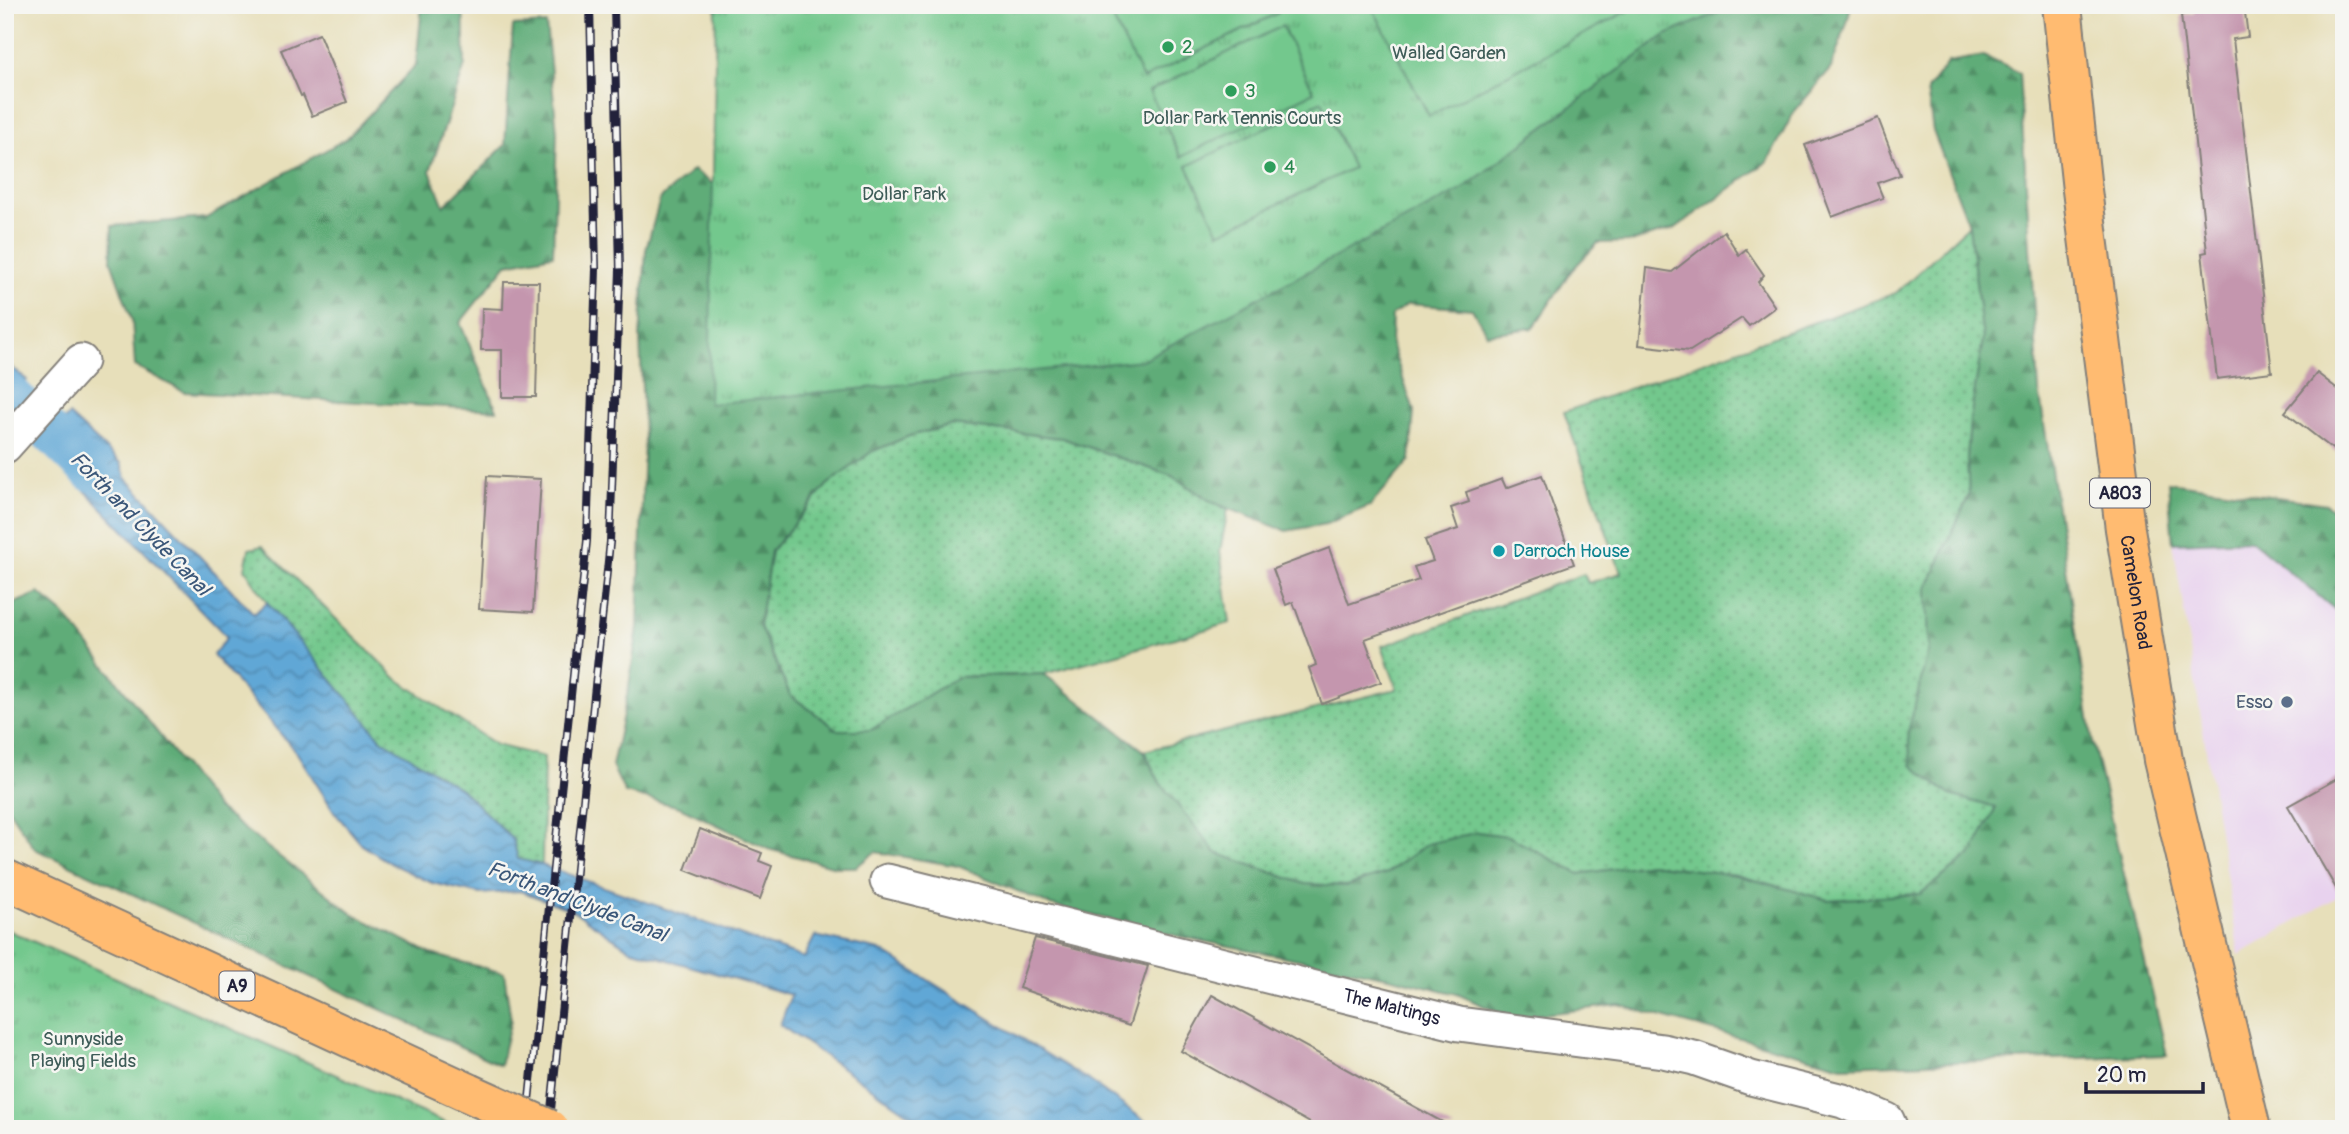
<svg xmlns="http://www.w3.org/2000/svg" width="2349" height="1134" font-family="Pangolin,sans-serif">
	<defs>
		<pattern id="grass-dots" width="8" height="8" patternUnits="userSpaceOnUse" patternTransform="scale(1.75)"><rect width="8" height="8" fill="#73c88d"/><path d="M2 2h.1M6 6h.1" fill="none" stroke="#5ea274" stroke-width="1.8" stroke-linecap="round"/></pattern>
		<pattern id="forest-firs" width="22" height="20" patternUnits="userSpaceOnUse" patternTransform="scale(1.75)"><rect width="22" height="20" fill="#5eac78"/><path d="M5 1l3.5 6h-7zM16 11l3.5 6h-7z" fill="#4d8c64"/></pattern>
		<pattern id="park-tufts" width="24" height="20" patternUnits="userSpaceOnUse" patternTransform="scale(1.75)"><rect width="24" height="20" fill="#73c88d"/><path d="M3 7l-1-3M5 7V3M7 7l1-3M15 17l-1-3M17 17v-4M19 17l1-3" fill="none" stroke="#5ea274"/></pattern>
		<pattern id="water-waves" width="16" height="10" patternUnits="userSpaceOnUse" patternTransform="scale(1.75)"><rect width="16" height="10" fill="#60a7d6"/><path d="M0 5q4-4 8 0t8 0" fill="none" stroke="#4f88af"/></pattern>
	</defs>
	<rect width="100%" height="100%" fill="#f6f6f2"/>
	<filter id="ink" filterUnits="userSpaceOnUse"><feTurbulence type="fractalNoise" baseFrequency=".0143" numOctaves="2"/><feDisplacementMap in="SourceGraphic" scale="14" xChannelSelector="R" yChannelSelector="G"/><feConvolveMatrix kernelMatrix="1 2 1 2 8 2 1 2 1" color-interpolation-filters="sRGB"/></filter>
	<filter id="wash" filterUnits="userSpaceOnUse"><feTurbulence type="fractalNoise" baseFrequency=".00686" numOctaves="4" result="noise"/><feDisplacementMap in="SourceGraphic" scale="28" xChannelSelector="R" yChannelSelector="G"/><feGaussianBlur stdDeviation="1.57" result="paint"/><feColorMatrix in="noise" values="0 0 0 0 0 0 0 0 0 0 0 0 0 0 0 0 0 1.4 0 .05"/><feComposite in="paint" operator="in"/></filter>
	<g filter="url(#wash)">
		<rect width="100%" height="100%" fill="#e7dfba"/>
		<!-- built -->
		<path fill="#e8d2ee" d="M2251 540 2344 617V893L2239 955 2173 543Z"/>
		<!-- grass -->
		<path fill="url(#grass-dots)" stroke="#4a7564" stroke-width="2" d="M1969 225 1983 339 1970 421 1967 459 1969 495 1927 589 1929 648 1920 686 1950 795 1996 807 1972 854 1920 894 1828 900 1736 875 1650 864 1579 874 1508 836 1427 844 1387 873 1346 886 1305 884 1216 853 1160 783 1144 751 1397 689 1382 646 1584 574 1588 583 1621 573 1564 412 1896 293Z
			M953 425 1062 438 1172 476 1212 502 1228 509 1220 551 1230 623 1044 674 958 677 871 730H838L790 695 759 624 771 551 827 485 871 452 909 436Z
			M262 546 397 679 496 745 544 757 542 865 518 859 513 839 461 789 381 739 267 602 245 569 249 549Z"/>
		<!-- forest -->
		<path fill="url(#forest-firs)" stroke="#40675a" stroke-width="2" d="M422 5H463L465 65 430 171 444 206 505 145 513 26 546 24 557 132 553 255 507 264 460 323 497 410 184 392 135 366 132 320 111 261 112 226 206 218 347 138 416 65Z
			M1736 5H1851L1847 23 1831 68 1794 112 1768 161 1674 229 1631 242 1598 243 1572 270 1533 328 1487 334 1472 309 1408 304 1392 315 1391 344 1414 411 1410 460 1370 506 1326 524 1286 531 1212 502 1172 476 1062 438 953 425 909 436 871 452 827 485 771 551 759 625 790 695 838 730H871L958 677 1044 674 1144 751 1160 783 1216 853 1305 884 1346 886 1387 873 1427 844 1478 832 1508 836 1579 874 1650 864 1736 875 1828 900 1920 894 1972 854 1996 808 1950 795 1911 765 1908 732 1929 648 1927 589 1969 495 1967 459 1970 421 1983 339 1969 225 1933 131 1927 90 1948 62 1984 56 2019 73 2039 390 2093 744 2167 1055 1842 1066 1619 1005 1511 1018 1457 994 1389 977 1182 937 1050 905 958 866 875 852 856 867H836L768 849 680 807 625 793 612 766 629 686 638 627 644 439 640 338 646 250 660 199 693 170 713 184 1461 190 1665 35Z
			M2168 482 2326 504 2344 520V617L2251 540 2173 543Z
			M39 593 64 614 217 808 353 914 431 954 504 973 511 1020 500 1065 35 849 7 807 5 618 15 603Z"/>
		<!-- park -->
		<path fill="url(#park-tufts)" stroke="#4a7564" stroke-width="2" d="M716 5H1736L1665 35 1461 190 1142 360 709 404Z
			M5 929 459 1129H5Z"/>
		<!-- garden -->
		<path fill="#73c88d" stroke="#4a7564" stroke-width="2" d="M1131 5H1274L1278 13 1143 79 1111 15Z
			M1371 5H1639L1429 116Z
			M1282 26 1314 92 1181 157 1149 91Z
			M1322 101 1353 168 1219 233 1187 166Z"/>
		<!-- water -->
		<path fill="url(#water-waves)" stroke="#416488" stroke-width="2" d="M5 362 27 380 5 402Z
			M69 415 121 463 126 478 254 614 267 602 381 739 461 789 513 840 518 859 542 865 804 958 815 936 880 950 1093 1083 1156 1129H931L780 1025 791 995 630 949 572 910 520 891 480 894 432 883 392 864 362 845 335 813 297 753 213 655 227 637 41 445Z"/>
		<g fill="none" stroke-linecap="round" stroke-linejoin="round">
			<!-- canal -->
			<path stroke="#60a7d6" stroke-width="40" d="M5 389 91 472"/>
		</g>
		<g id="blocks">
			<!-- building -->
			<path fill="#c496ae" d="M2193 5H2244L2248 37 2233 39 2272 372 2217 379 2202 253 2207 252 2181 15 2194 13Z
				M319 34 347 102 312 116 303 95 301 96 281 50Z
				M1878 118 1900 175 1877 183 1883 198 1832 217 1805 145Z
				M1724 231 1739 255 1746 249 1764 275 1758 282 1775 307 1749 326 1742 318 1690 351 1639 345 1647 268 1672 272Z
				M504 282H539L536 397H502V350H481L482 308 503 309Z
				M2317 373 2344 394V458L2285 412Z
				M1542 475 1574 564 1365 639 1381 682 1322 704 1309 668 1316 665 1293 602 1286 605 1273 569 1329 548 1349 604 1419 580 1414 567 1433 561 1425 540 1458 529 1451 508 1469 502 1466 492 1502 479 1506 488Z
				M487 476 541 479 533 612 479 609Z
				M2344 775V902L2288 806Z
				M700 829 762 853 759 861 772 866 760 899 685 870Z
				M1035 938 1148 966 1129 1026 1019 988Z
				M1212 995 1455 1129H1321L1181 1051Z"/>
		</g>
	</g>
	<g filter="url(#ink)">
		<use href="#blocks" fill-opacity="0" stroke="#84807a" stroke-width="2"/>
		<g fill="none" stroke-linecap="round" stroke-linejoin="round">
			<!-- street casing -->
			<g stroke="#84807a" stroke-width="37">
				<g id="street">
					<path d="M5 446 81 361"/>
					<path id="s1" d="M887 881 1459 1024 1663 1051 1694 1058 1751 1078 1843 1101 1887 1120 1891 1129"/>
				</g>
			</g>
			<!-- primary casing -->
			<g stroke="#84807a" stroke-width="42">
				<g id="primary">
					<path id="s2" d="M2062 5 2082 190 2125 529 2163 760 2251 1129"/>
					<path d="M5 879 469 1093"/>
				</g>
			</g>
			<!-- street -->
			<use href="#street" stroke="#fff" stroke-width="33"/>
			<!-- primary -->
			<use href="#primary" stroke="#ffbb71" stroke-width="38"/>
			<!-- rail casing -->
			<g stroke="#22223b" stroke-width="8">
				<path id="rail" d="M526 1129 587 541 596 269 590 5
					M549 1129 610 542 620 270 614 5"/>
			</g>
			<!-- rail -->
			<use href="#rail" stroke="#f6f6f2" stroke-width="5" stroke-dasharray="16" stroke-linecap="butt"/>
			<!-- primary-bridge casing -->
			<g stroke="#84807a" stroke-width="42" stroke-linecap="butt">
				<path id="primary-bridge" d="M469 1093 549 1129"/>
			</g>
			<!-- primary-bridge -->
			<use href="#primary-bridge" stroke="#ffbb71" stroke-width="38"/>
		</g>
	</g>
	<!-- markers -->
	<g fill="#2e9e5b" stroke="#f6f6f2" stroke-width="2.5">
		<circle cx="1168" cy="47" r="7"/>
		<circle cx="1231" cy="91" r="7"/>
		<circle cx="1270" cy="167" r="7"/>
	</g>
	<circle fill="#0f9aa8" stroke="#f6f6f2" stroke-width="2.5" cx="1499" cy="551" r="7"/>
	<circle fill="#5c6f8a" stroke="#f6f6f2" stroke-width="2.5" cx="2287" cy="702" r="7"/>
	<g text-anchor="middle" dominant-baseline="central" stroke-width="5" stroke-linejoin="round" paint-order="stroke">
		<!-- shield labels -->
		<g fill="#f6f6f2" stroke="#626272" stroke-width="2">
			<rect x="2090" y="478.5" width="60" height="29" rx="5"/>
			<rect x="219.5" y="971.5" width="35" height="29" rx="5"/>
		</g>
		<g font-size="18" font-weight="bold" fill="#22223b">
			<text x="2120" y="493">A803</text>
			<text x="237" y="986">A9</text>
		</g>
		<!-- leisure labels -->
		<g font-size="19" fill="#27864d" stroke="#f6f6f2" text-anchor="start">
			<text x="1182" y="47">2</text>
			<text x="1245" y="91">3</text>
			<text x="1284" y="167">4</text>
		</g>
		<!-- park labels -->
		<g font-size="19" fill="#3e5c58" stroke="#f6f6f2">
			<text x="1449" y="53">Walled Garden</text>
			<text x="1242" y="118">Dollar Park Tennis Courts</text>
			<text x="904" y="194">Dollar Park</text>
			<text x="83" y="1039">Sunnyside<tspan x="83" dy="22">Playing Fields</tspan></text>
		</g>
		<!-- culture labels -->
		<g font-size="19" fill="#0d838f" stroke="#f6f6f2" text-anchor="start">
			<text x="1513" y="551">Darroch House</text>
		</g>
		<!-- street labels -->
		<g font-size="19" fill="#22223b" stroke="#f6f6f2">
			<text stroke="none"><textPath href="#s2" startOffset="592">Camelon Road</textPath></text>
			<text stroke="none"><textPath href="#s1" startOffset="520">The Maltings</textPath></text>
		</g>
		<!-- service labels -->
		<g font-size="19" fill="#4e5e75" stroke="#f6f6f2" text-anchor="end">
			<text x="2273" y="702">Esso</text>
		</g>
		<!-- water labels -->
		<g font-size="21" font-style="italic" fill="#3b5779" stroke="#f6f6f2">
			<text transform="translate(140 524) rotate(46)">Forth and Clyde Canal</text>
			<text transform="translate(577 902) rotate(21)">Forth and Clyde Canal</text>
		</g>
	</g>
	<!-- margin -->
	<rect width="2349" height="1134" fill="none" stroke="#f6f6f2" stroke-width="28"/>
	<!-- scale -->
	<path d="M2086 1082v10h117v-10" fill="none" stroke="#22223b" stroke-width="3.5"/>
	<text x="2097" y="1082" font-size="21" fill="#22223b" stroke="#f6f6f2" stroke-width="5" paint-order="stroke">20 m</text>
</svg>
